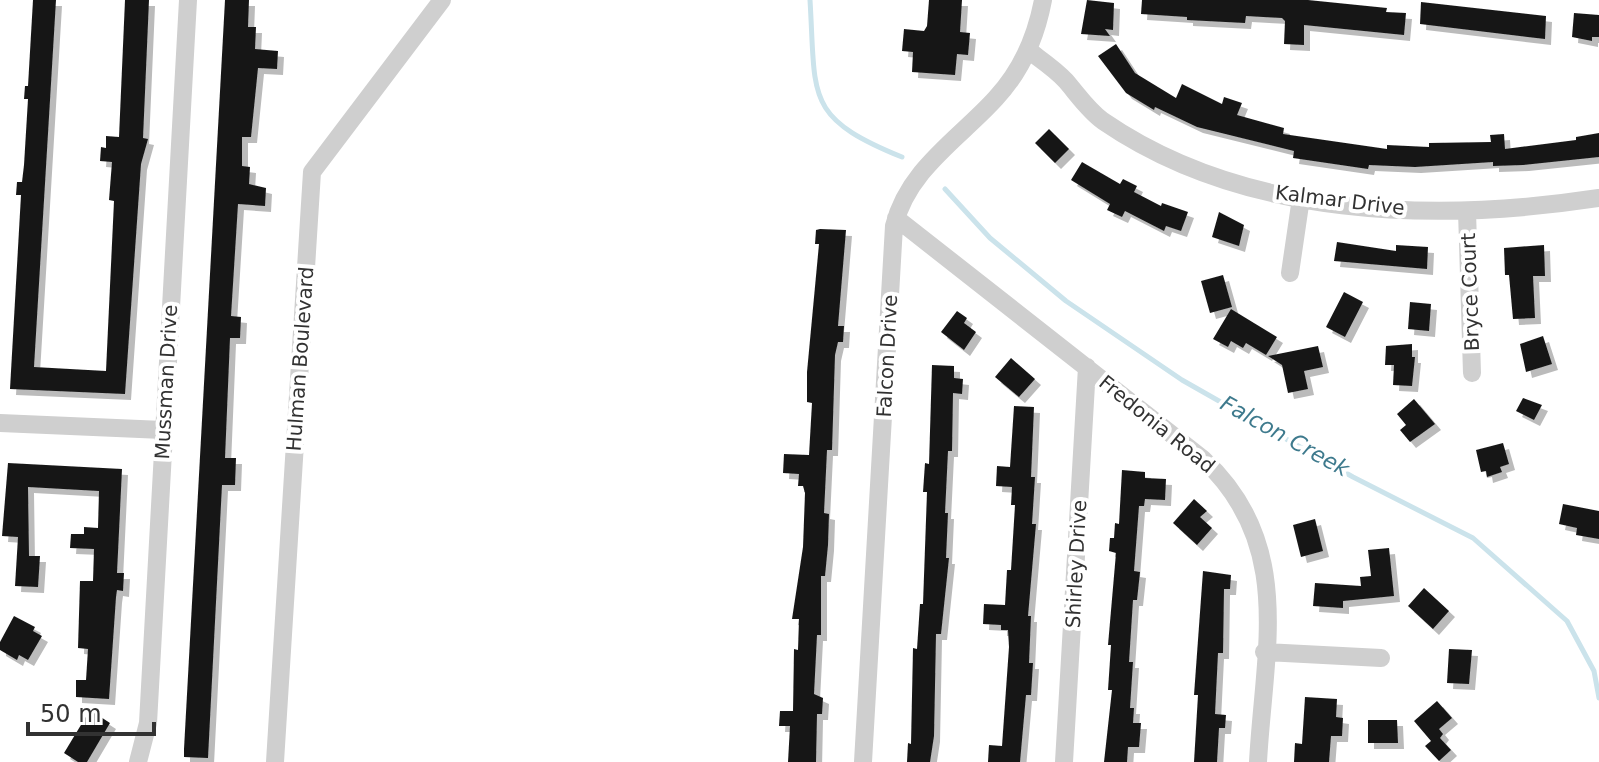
<svg xmlns="http://www.w3.org/2000/svg" width="1599" height="762" font-family="'DejaVu Sans',sans-serif">
	<defs>
		<filter id="shadow"><feDropShadow dx="6" dy="6" stdDeviation="0" flood-color="#0004"/></filter>
	</defs>
	<rect width="100%" height="100%" fill="#fff"/>
	<g fill="none" stroke-linecap="round" stroke-linejoin="round">
		<!-- stream -->
		<path stroke="#cbe3eb" stroke-width="5" d="M810 0C816 98 804 117 902 157
			M945 189 990 238 1066 301 1182 380 1353 477 1473 538 1567 621 1594 671 1599 698"/>
	</g>
	<!-- building -->
	<path fill="#191919" filter="url(#shadow)" d="M33 0H56L34 367 106 371 114 201 109 200 112 162 100 161 101 147 106 148V136L119 137 125 0H149L143 138 148 139 141 164 125 394 10 389 21 195H16L17 182H22L24 165 28 99H24L25 86H28Z
		M225 0H249L248 27H256L255 49 278 51 277 69 258 68 251 137H242V166L250 167 249 184 266 188 265 206 238 204 231 316 241 317 240 338H230L225 458H236L235 485H222L208 758 184 757V749Z
		M929 0H962L960 32 970 33 968 55 957 54 955 75 912 72 913 52 902 51 904 29 924 31 927 26Z
		M1087 0 1114 3 1113 30 1105 29 1110 36 1081 34Z
		M1142 0H1308L1387 8 1386 12 1406 13 1404 35 1304 25V45L1284 44 1285 21 1282 18 1246 16 1245 23 1187 20V17L1141 14Z
		M1421 2 1546 16 1545 39 1420 24Z
		M1574 13 1599 15V37H1592V41L1572 37Z
		M1116 44 1135 73 1176 98 1182 84 1222 104 1224 97 1242 103 1237 115 1284 128 1283 134 1387 149V145L1429 147V143L1491 142 1490 135 1504 134 1505 149 1576 140V137L1599 133V157L1523 165 1493 166V162L1415 167 1369 165 1368 169 1293 158 1294 151 1197 127 1155 107 1154 110 1126 93 1098 56Z
		M1049 129 1069 149 1055 163 1035 143Z
		M1082 162 1120 184 1123 179 1137 186 1134 192 1161 206 1162 203 1188 212 1181 231 1166 226 1164 231 1125 211 1122 217 1107 210 1110 204 1071 180Z
		M1219 212 1244 225 1239 246 1212 237Z
		M820 229 846 230 838 326H844L843 342H838L835 355 832 450H827L824 513 829 514 828 545 825 576H821V635H817L814 694 823 698 822 714H817L816 762H788L790 726H779L780 711H793L794 649 798 650 799 619H792L803 547 805 493 803 486H798L799 474 783 473 784 454 809 455 812 403 807 402V372L819 244H815L816 230Z
		M1337 242 1396 251V245L1428 247 1427 269 1334 261Z
		M1544 245 1545 276H1533L1535 318 1513 319 1509 275H1505L1504 248Z
		M1223 275 1232 307 1210 313 1201 281Z
		M1344 292 1363 302 1345 337 1326 327Z
		M1410 302 1431 304 1429 331 1408 329Z
		M1231 309 1277 337 1266 355 1246 343 1243 348 1231 341 1228 347 1213 339Z
		M957 311 967 318 964 323 976 332 964 350 941 332Z
		M1543 336 1552 364 1526 372 1520 344Z
		M1412 344V357H1415L1412 386 1393 385 1394 365H1385L1386 346Z
		M1318 346 1323 367 1304 371 1308 389 1288 393 1282 365 1268 356Z
		M1011 358 1035 379 1019 397 995 377Z
		M932 365 954 366V378L963 379 962 394 953 393 952 451H948L945 513H948L946 558H949L941 634H936L934 736 930 762H907L908 743 911 744 913 648 917 649 920 604H923L927 492H923L925 463 929 464Z
		M1523 398 1542 405 1534 420 1516 411Z
		M1414 399 1435 424 1410 442 1400 430 1406 425 1397 414Z
		M1014 406 1034 407 1031 477H1035L1032 524H1036L1028 616H1031L1029 663H1033L1031 695H1026L1020 762H988L989 745 1002 746 1009 647 1008 630H1001V625L983 624 984 604 1005 605 1007 570H1011L1015 505H1011L1012 487 996 486 997 466 1010 467Z
		M1503 443 1509 464 1500 467 1502 472 1487 477 1486 471 1481 472 1476 450Z
		M8 463 122 469 117 573H124L123 591 117 590 116 597 109 699 76 697V680H86L88 649 78 648 80 581H93L94 549 70 548 71 534H84V527L98 528 99 491 28 487 29 556H40L38 587 15 586 18 537 2 536Z
		M1122 470 1145 472V478L1166 479 1165 500 1145 499 1144 506H1139L1134 571 1140 572 1137 600H1133L1129 662H1133L1130 708H1134L1133 723H1141L1139 747H1128L1127 762H1104L1112 690H1108L1111 645H1108L1116 553 1109 551 1110 538H1114L1115 523 1119 524Z
		M1194 499 1207 511 1200 517 1212 528 1197 545 1173 523Z
		M1563 504 1599 511V539L1576 535 1577 528 1559 524Z
		M1315 519 1323 551 1301 557 1293 525Z
		M1389 548 1394 596 1343 601V608L1313 606 1315 583 1361 586 1360 577 1371 576 1368 550Z
		M1203 571 1231 575 1230 589H1224L1223 653H1218L1215 714 1226 715 1225 728H1219L1217 762H1194L1198 695H1194Z
		M1424 588 1449 611 1433 629 1408 606Z
		M14 616 35 627 33 631 42 636 28 660 19 655 17 660 0 650V642Z
		M1449 649 1472 650 1469 684 1447 683Z
		M1305 697 1337 699 1336 717 1343 718 1342 736H1331L1329 762H1294L1295 743 1302 744Z
		M1437 701 1452 718 1439 729 1443 734 1440 738 1451 750 1439 761 1425 746 1431 741 1414 721Z
		M90 710 110 723 87 762H78L64 753Z
		M1368 720H1397L1398 743H1368Z"/>
	<g fill="none" stroke-linecap="round" stroke-linejoin="round">
		<!-- minor -->
		<path stroke="#cfcfcf" stroke-width="18" d="M1028 50C1041 60 1055 69 1066 81 1078 95 1088 110 1103 121 1244 218 1435 223 1599 198
			M1467 211 1472 373
			M896 218 1203 459C1295 544 1264 650 1258 762
			M1290 273 1301 198
			M0 423 163 430
			M1264 652 1381 658
			M138 762 148 723 188 0
			M275 762 312 172 442 0
			M863 762 894 226C908 169 960 138 996 98 1022 70 1036 37 1043 0
			M1064 762 1087 367"/>
	</g>
	<g text-anchor="middle" dominant-baseline="central" stroke-width="8" stroke-linejoin="round" paint-order="stroke">
		<!-- street labels -->
		<g font-size="20" fill="#323232" stroke="#fff">
			<text transform="translate(1340 200) rotate(7)">Kalmar Drive</text>
			<text transform="translate(1470 292) rotate(-92)">Bryce Court</text>
			<text transform="translate(887 356) rotate(-87)">Falcon Drive</text>
			<text transform="translate(300 359) rotate(-86)">Hulman Boulevard</text>
			<text transform="translate(166 382) rotate(-87)">Mussman Drive</text>
			<text transform="translate(1157 424) rotate(39)">Fredonia Road</text>
			<text transform="translate(1076 564) rotate(-87)">Shirley Drive</text>
		</g>
		<!-- water labels -->
		<g font-size="22" font-style="italic" fill="#3e7a8d" stroke="#fff">
			<text transform="translate(1285 436) rotate(29)">Falcon Creek</text>
		</g>
	</g>
	<!-- scale -->
	<path d="M28 722v12h126v-12" fill="none" stroke="#323232" stroke-width="4"/>
	<text x="40" y="722" font-size="24" fill="#323232" stroke="#ffffff" stroke-width="6" paint-order="stroke">50 m</text>
</svg>
